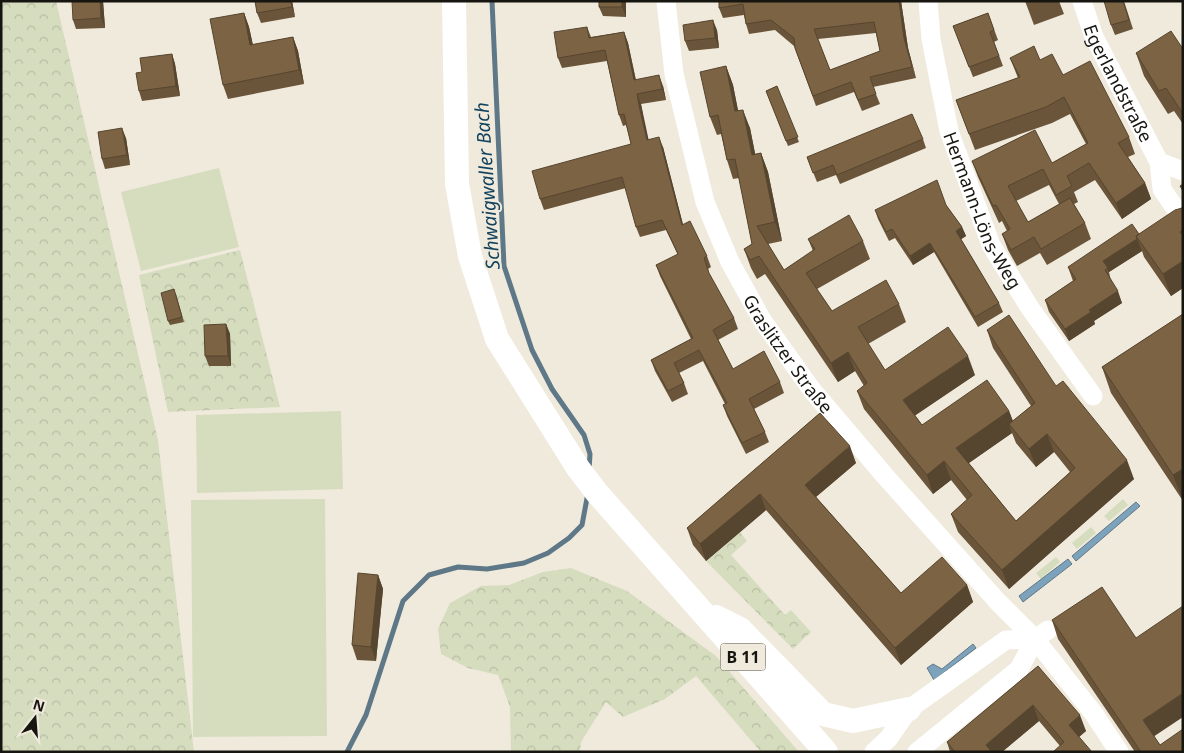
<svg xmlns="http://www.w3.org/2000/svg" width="1184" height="753" font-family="'Noto Sans',sans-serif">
	<defs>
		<pattern id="forest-crowns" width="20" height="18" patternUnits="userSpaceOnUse" patternTransform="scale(1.25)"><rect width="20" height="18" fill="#d6ddbf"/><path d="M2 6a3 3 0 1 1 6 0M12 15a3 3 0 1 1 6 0" fill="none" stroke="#b7bda3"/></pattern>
	</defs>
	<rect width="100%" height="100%" fill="#f0eadc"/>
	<!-- grass -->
	<path fill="#d6ddbf" d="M219 168 239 247 141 271 121 192Z
		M341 411 343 489 197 493 196 415Z
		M325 499 327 736 193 737 191 500Z
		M1123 499 1128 505 1109 521 1104 516Z
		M1091 527 1096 533 1077 549 1072 543Z
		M1056 557 1060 562 1041 579 1036 573Z"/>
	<!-- forest -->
	<path fill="url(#forest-crowns)" d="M1 1H56L158 440 194 752H1Z
		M240 250 280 407 168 412 139 275Z
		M740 532 747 541 731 555 785 615 791 610 811 632 793 649 706 561Z
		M571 568 627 591 716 656 799 752H761L696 676 665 699 623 717 606 702 581 742 580 752H511L510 707 498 675 468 668 441 654 438 629 450 603 481 586 509 585 543 572Z"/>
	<!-- water -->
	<path fill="#7da2bb" stroke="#5e7888" d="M1136 502 1140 506 1076 561 1072 556Z
		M1068 559 1072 564 1023 602 1019 596Z
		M973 644 976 648 934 680 927 668 933 664 942 669Z"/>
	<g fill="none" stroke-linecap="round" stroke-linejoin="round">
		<!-- stream -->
		<path stroke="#5e7888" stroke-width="5" d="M492 1 504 266 532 350 552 389 584 435 590 454 589 470
			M347 752 366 715 403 601 429 575 458 567 487 569 524 563 548 553 569 538 582 525 588 493"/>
		<!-- minor -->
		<g stroke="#fff" stroke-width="19">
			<path id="s1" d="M666 1 674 74 705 202 730 262 762 320 812 390 885 476 998 602 1035 639 1094 714 1119 752"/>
			<path id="s2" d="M928 1 931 39 949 131 991 245 1030 308 1093 396"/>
			<path id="s3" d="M1082 1 1094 37 1159 162 1162 189 1183 220"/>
			<path d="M1159 162 1183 171"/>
			<path d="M874 752 888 739 909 709 1006 640 1035 639"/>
			<path d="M917 752 1019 669 1035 639 1048 630"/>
		</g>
		<!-- major -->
		<path stroke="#fff" stroke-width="24" d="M454 1 457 184 470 256 497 339 578 468 597 493 826 752
			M716 617 740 629 823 714 853 721 909 709"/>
	</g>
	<!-- wall -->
	<path fill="#6a553a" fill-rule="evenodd" d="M103 1 105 28 76 29 73 20Z
		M255 1H292L295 17 261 23 257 13Z
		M599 1H626V17L603 16 599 7Z
		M719 1H901L908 48 916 78 873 87 880 104 862 111 854 92 816 106 794 46 775 30 749 34 746 24 744 15 723 18 719 8ZM876 33 880 51 830 70 818 39Z
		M1025 1H1059L1064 14 1034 25Z
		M1124 1 1133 29 1115 35 1111 25Z
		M244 13 249 27 253 45 293 37 298 51 304 84 228 99 223 85Z
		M988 13 998 40 994 42 1003 66 973 77 953 26Z
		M587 27 591 37 624 32 628 43 636 80 663 86 666 100 641 104 644 121 648 139 663 147 683 225 707 256 711 267 708 269 709 274 734 318 738 329 718 340 733 369 780 382 784 393 754 409 765 432 769 442 746 454 727 416 723 405 725 404 703 361 679 373 684 383 688 394 672 402 655 371 651 360 691 339 660 276 656 265 678 255 666 230 640 237 636 227 626 188 544 210 540 199 631 144 626 125 623 126 619 115 607 61 562 68 558 58Z
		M717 30 719 48 689 51 685 41Z
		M1183 49V124L1174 111 1168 114 1144 76 1136 53Z
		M172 54 175 64 180 96 142 101 139 91Z
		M1010 58 1040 60 1063 75 1129 137 1135 154 1128 157 1145 183 1151 199 1122 219 1095 180 1074 192 1078 202 1074 204 1085 223 1091 239 1047 265 1040 253 1017 266 1008 250 1002 234 1007 231 1002 221 999 223 978 177 972 161 1052 163 1086 144 1070 114 1052 123 975 150 956 100 1018 78ZM1049 185 1059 204 1028 222 1016 201Z
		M726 66 733 85 738 111 750 128 755 154 761 153 768 172 782 241 768 244 784 270 813 251 808 239 863 241 870 259 817 289 832 311 899 304 906 322 868 344 885 370 975 375 915 415 922 425 1009 411 1013 421 1031 406 993 348 987 330 1056 386 1134 479 1009 589 958 532 951 514 967 500 951 480 933 494 864 409 857 391 864 386 855 371 838 382 765 274 757 279 751 268 744 249 752 244 739 178 733 179 727 160 721 134 717 135 710 117ZM1012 433 1016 443 1036 467 1054 452 1070 472 1016 521 969 463Z
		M777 86 799 142 788 146 766 91Z
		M126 138 130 165 105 169 102 159Z
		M923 139 926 148 840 184 836 175 817 182 807 157Z
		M946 205 962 227 966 236 961 239 999 303 1003 312 978 327 934 252 913 265 895 238 889 241 878 219 875 210Z
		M1183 206V288L1171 296 1144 257 1142 251 1109 272 1111 281 1122 303 1094 321 1095 324 1069 341 1049 312 1045 300 1073 281 1068 267 1139 234 1182 208Z
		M176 294 184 322 170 325 168 321Z
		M1183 314V501L1111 393 1102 367Z
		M226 324 230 334 231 366H209L205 356Z
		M820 413 856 463 816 497 901 593 967 585 973 602 901 665 766 510 706 561 693 545 687 528Z
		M378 575 383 589 376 661 357 660 352 645Z
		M1052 620 1136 638 1154 736 1160 745 1183 752H1135L1058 639Z
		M1038 666 1086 731 1079 737 1060 746 1039 721 1002 752H950L947 742Z"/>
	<!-- shaded-wall -->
	<path fill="#56452f" d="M100 1H103L105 28 101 18Z
		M291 1H292L295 17 292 7Z
		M622 1H626V17L622 7Z
		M899 1H901L908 48 916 78 904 38Z
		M244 13 249 27 256 60 250 45Z
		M713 20 717 30 719 48 715 38Z
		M624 32 628 43 638 91 634 80Z
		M293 37 298 51 304 84 299 70Z
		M172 54 175 64 180 96 176 86Z
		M726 66 733 85 742 130 735 111Z
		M659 75 663 86 666 100 662 89Z
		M637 94 641 104 651 151 647 140Z
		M743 110 750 128 759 173 752 155Z
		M122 128 126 138 130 165 127 155Z
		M659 137 663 147 686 236 682 225Z
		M761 153 768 172 782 241 775 222Z
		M1145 183 1151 199 1122 219 1116 203Z
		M962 227 966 236 960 240 956 231Z
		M1137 239 1142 251 1109 272 1103 261Z
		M930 243 934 252 913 265 910 256Z
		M1183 261V288L1171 296 1163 274Z
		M1118 291 1122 303 1094 321 1095 324 1069 341 1065 329 1089 310Z
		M226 324 230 334 231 366 228 356Z
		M848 352 855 371 838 382 831 363Z
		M968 356 975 375 910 419 903 400Z
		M1009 411 1016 430 1009 424 1012 433 963 467 956 448Z
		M1047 434 1054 452 1036 467 1029 449Z
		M850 446 856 463 811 501 805 485Z
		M1127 460 1134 479 1009 589 1002 570Z
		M944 461 951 480 933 494 927 475Z
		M1183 469V501L1173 475Z
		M760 494 766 510 706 561 700 544Z
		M378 575 383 589 376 661 371 647Z
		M967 585 973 602 901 665 895 648Z
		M1183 693V717L1150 739 1143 720Z
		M1033 705 1039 721 1002 752H989L986 745Z
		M1080 715 1086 731 1074 741 1069 725Z"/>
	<!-- building -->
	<path fill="#7b6343" stroke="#56452f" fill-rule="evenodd" d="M72 1H100L101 18 73 20Z
		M255 1H291L292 7 257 13Z
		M599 1H622V7H599Z
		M719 1H796V2L802 1H899L904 38 912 67 870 77 876 94 858 100 851 82 813 96 795 48 794 38 771 20 746 24 743 4 719 8ZM874 22 880 51 830 70 814 29Z
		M1104 1H1123L1129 20 1111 25Z
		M244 13 250 45 293 37 299 70 223 85 210 19Z
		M988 13 994 30 990 32 999 56 969 67 953 26Z
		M713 20 715 38 685 41 683 25Z
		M587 27 589 38 624 32 634 80 659 75 662 89 637 94 640 110 647 140 659 137 682 225 690 221 707 256 704 258 709 273 734 318 713 330 733 369 764 351 780 382 749 399 765 432 742 443 723 405 727 403 699 350 674 363 684 383 668 391 651 360 693 338 656 265 678 254 662 220 636 227 622 177 540 199 532 171 631 144 624 114 619 115 605 50 558 58 554 32Z
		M1171 31 1183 49V114L1166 88 1159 91 1136 53Z
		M1034 46 1040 60 1052 54 1063 75 1090 61 1129 137 1118 143 1145 183 1116 203 1089 163 1067 176 1072 186 1056 195 1043 169 1008 186 1028 222 1070 198 1085 223 1041 249 1034 237 1011 250 1002 234 1010 229 996 205 993 206 972 161 1035 130 1052 163 1088 143 1064 97 1046 107 969 134 956 100 1020 77 1010 58Z
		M172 54 176 86 139 91 136 73 142 72 140 58Z
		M726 66 735 111 743 110 752 155 761 153 775 222 757 226 784 270 815 249 808 239 849 215 863 241 806 273 832 311 886 280 899 304 858 327 885 370 948 327 968 356 903 400 922 425 987 380 1009 411 956 448 1016 521 1075 468 1047 434 1029 449 1009 424 1035 403 987 330 1009 315 1056 386 1063 381 1127 460 1002 570 951 514 972 495 944 461 927 475 857 391 867 383 848 352 831 363 759 256 750 260 744 249 752 244 735 159 727 160 718 115 710 117 700 72Z
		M777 86 798 137 786 141 766 91Z
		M912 114 923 139 837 175 833 165 813 173 807 157Z
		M122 128 127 155 102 159 98 132Z
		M937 180 946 205 962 227 956 231 999 303 975 317 930 243 910 256 892 229 886 232 875 210Z
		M1183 184V191L1180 186Z
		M1183 206V230L1180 232 1183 236V261L1163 274 1136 236 1175 210 1182 208Z
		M1132 224 1139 234 1136 236 1137 239 1103 261 1108 268 1105 270 1118 291 1089 310 1091 312 1065 329 1045 300 1076 279 1068 267Z
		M174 289 182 317 168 321 161 293Z
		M1183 314V469L1173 475 1102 367Z
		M226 324 228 356H205L204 325Z
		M820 413 850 446 805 485 901 593 942 557 967 585 895 648 760 494 700 544 687 528Z
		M358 573 378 575 371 647 352 645Z
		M1102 587 1136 638 1183 606V693L1143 720 1160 745 1183 729V752H1141L1052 620Z
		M1038 666 1080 715 1069 725 1092 752H1053L1064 742 1033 705 986 745 992 752H955L947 742Z"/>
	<g text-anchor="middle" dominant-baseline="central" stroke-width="4" stroke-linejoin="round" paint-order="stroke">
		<!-- shield labels -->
		<rect fill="#f0eadc" stroke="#58554d" stroke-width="1" x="720.5" y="643.5" width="45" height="27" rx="4"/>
		<g font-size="16" font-weight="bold" fill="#171510">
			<text x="743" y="657">B 11</text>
		</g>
		<!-- street labels -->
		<g font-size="18" fill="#171510" stroke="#f0eadc">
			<text stroke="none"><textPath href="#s3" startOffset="90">Egerlandstraße</textPath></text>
			<text stroke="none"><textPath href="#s2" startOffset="218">Hermann-Löns-Weg</textPath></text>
			<text stroke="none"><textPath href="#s1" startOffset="379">Graslitzer Straße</textPath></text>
		</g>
		<!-- water labels -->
		<g font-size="19" font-style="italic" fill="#13425d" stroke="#f0eadc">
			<text transform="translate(487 186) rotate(-94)">Schwaigwaller Bach</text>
		</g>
	</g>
	<!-- border -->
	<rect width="1184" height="753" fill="none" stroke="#171510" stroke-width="5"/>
	<!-- north arrow -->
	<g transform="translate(35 718) rotate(17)" stroke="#f0eadc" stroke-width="4" paint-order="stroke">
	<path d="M0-4L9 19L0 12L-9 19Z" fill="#171510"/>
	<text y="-8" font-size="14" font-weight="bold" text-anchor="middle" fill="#171510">N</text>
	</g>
</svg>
